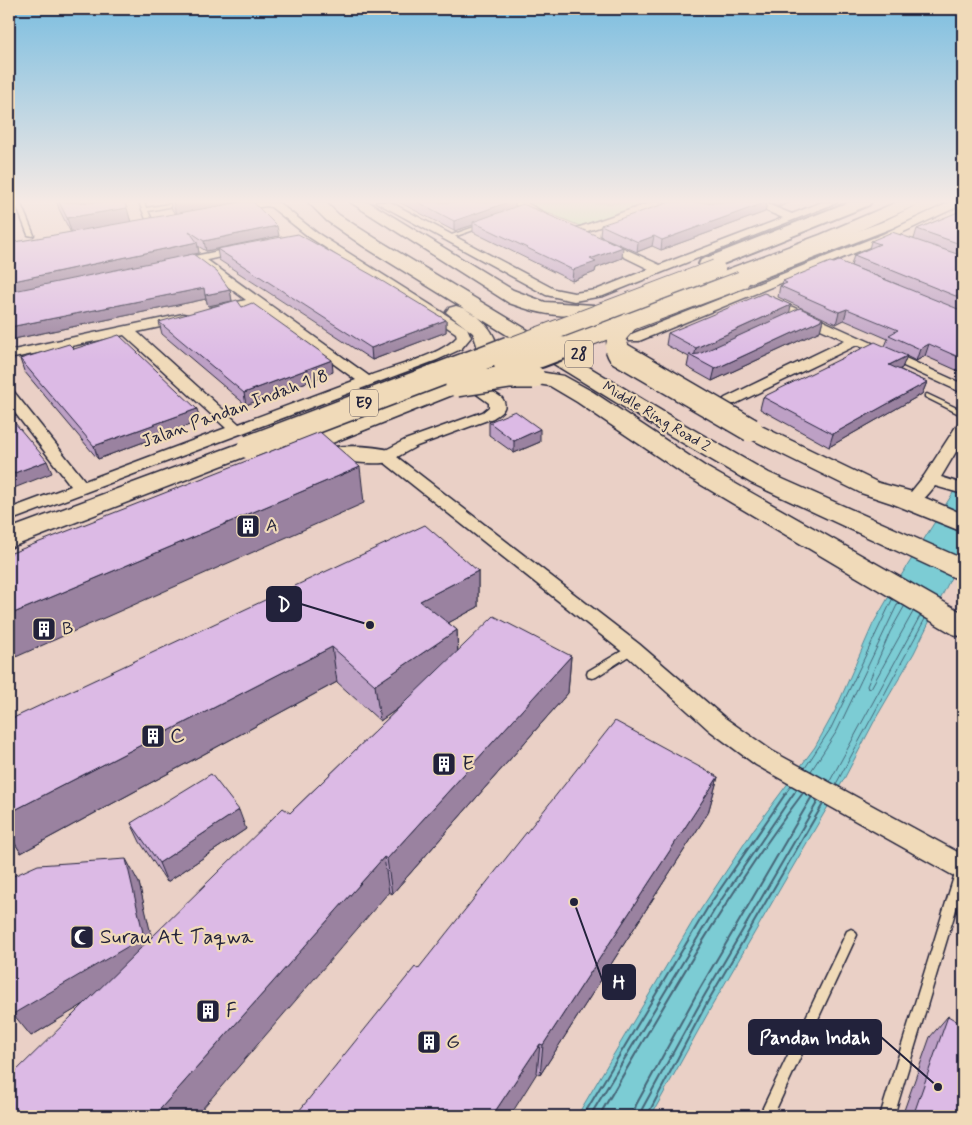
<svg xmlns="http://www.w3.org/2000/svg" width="972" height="1125" font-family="Mynerve,sans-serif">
	<rect width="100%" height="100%" fill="#ead0c6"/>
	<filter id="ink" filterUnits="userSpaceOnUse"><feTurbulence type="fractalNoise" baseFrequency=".02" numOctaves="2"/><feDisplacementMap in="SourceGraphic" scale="10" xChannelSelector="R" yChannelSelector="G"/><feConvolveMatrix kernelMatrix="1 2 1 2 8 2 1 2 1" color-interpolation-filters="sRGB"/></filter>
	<g filter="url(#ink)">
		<!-- green -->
		<path fill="#b9e9a8" stroke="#6e8672" d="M524 203H650L580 226Z"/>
		<!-- water -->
		<path fill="#7bccd4" stroke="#578897" d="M963 477V553L914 653 876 718 844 779 713 1004 651 1116H577L693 921 754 829 815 747 836 709 873 624 899 579Z"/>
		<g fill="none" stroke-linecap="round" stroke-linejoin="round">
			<!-- shore-far1 -->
			<path stroke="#466678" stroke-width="1" d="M904 607 890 632 867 686 868 689 871 688 913 612
				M805 768 831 728 892 600
				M811 771 837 731 898 603
				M830 781 920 616
				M836 784 925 619
				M785 794 791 786
				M794 794 797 789"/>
			<!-- shore -->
			<path stroke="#466678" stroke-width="2" d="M583 1116 708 907 786 793
				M590 1116 715 909 794 793
				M599 1116C664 1006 726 895 803 793
				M633 1116 636 1105 696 995 811 798
				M641 1116 642 1109 703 998 818 801
				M647 1116 708 1001 823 804"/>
			<!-- lane casing -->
			<g stroke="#22223b" stroke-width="3">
				<path id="lane" d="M15 202H20L34 235 33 236 28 235Z
					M139 202H144L146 208 180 202H194L148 211 154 224 151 226 148 224Z
					M483 224 488 225 448 239 443 238Z
					M927 394 963 411V416L925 397V395Z
					M632 645 635 646 637 649 635 652 596 677 592 678 588 677 587 674 588 671Z
					M963 862V886L894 1116H880L957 867 959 863Z
					M851 929 855 931 857 935 773 1116H759L847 931Z"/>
			</g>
			<!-- street casing -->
			<g stroke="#22223b" stroke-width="3">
				<path id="street" d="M250 202 279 203 317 233 467 328 471 337 461 349 437 360 9 521V509L71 486 9 405V391L14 392 85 481 226 428 124 335 9 359V351L183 314 188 315 190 318 188 321 137 332 239 424 356 380 254 306 215 315 210 314 208 311 210 308 246 300 196 263 174 268 170 267 168 264 170 261 243 246 247 247 249 249 247 251 207 260 369 376C394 366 440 356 457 337L456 333 309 237 271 207 266 206 231 212 226 209 227 207Z
					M376 202H390L554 289 574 293 596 290 649 269 596 243 594 241 596 239H604L660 265 783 218 746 202H762L792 214 822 202H838L603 296 574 301 546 295Z
					M510 202H525L548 215 547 217H539Z
					M653 202H670L582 233H574L572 231 574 229Z
					M950 202H963V204L891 238 639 341H629L627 338 629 335 883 234Z
					M766 295 963 384V393L857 345 735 404H725L722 401 725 398 845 340 761 302 760 299 761 296Z
					M465 375 470 376 502 398C509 408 501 413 493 418L417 446 397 457 639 644 725 718 772 751 963 855V880L954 876 756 765 709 730 625 654 380 459 378 456 380 453 405 440 483 412 489 407V403L460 382 458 379 460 376Z
					M963 423V440L941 477 963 484V494L935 486C927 495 923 504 910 501L907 497 924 476 957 425Z"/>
			</g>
			<!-- secondary casing -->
			<g stroke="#22223b" stroke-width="4">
				<path id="secondary" d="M849 202H871L869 205 713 268H701L699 264 701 260Z
					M923 202H943L941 205 892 228 747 284 741 285 735 284 732 280 735 276 882 222Z"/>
			</g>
			<!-- highway casing -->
			<g stroke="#22223b" stroke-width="3">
				<path id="highway" d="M308 202H325L339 215 375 238 680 422 769 473 963 559V579L953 577 751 483 664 432 363 246 327 221Z
					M350 202H369L513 290 545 302 594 305 597 309 594 313C565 320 536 313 509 303Z
					M897 202H918L916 205 832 243 735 279 729 280 723 279 720 275 723 271 820 235Z
					M456 306C475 311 492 326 497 345L487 363 480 365 473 363 470 359 477 345 473 333 446 312 449 308Z
					M533 371 564 376 593 392 706 467 963 613V637L953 634 688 477 577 402 550 386 525 382 522 377 525 372Z
					M457 379 465 380 468 385 465 390 317 449C342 445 371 445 394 451L398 456 394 461C372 467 347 459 324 462 314 463 307 467 297 464L294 459 295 457 283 456 279 451 283 446Z
					M751 423 759 425 879 483 909 491 963 514V532L891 503 861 493 743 435 739 430 743 425Z
					M249 440 257 442 261 447 257 452 9 548V529Z"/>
			</g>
			<!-- lane -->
			<use href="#lane" fill="#f0dab9" fill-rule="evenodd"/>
			<!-- street -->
			<use href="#street" fill="#f0dab9" fill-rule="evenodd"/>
			<!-- secondary -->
			<use href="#secondary" fill="#f0dab9" fill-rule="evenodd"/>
			<!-- highway -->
			<use href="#highway" fill="#f0dab9" fill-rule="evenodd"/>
			<!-- secondary-bridge-far1 casing -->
			<g stroke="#22223b" stroke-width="19" stroke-linecap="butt">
				<path id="secondary-bridge-far1" d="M558 349 741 280"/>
			</g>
			<!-- secondary-bridge casing -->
			<g stroke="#22223b" stroke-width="26" stroke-linecap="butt">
				<path id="secondary-bridge" d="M505 364 540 356 561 348"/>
			</g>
			<!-- highway-bridge-far1 casing -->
			<g stroke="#22223b" stroke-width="20" stroke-linecap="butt">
				<path id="highway-bridge-far1" d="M505 349 716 269
					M617 349C612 337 622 331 629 322"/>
			</g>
			<!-- highway-bridge casing -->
			<g stroke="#22223b" stroke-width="26" stroke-linecap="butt">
				<path id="highway-bridge" d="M617 348 619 353 751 430
					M457 385 510 377H533
					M249 447 509 348"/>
			</g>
			<!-- secondary-bridge-far1 -->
			<use href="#secondary-bridge-far1" stroke="#f0dab9" stroke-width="17"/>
			<!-- secondary-bridge -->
			<use href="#secondary-bridge" stroke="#f0dab9" stroke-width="22"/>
			<!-- highway-bridge-far1 -->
			<use href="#highway-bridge-far1" stroke="#f0dab9" stroke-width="18"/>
			<!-- highway-bridge -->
			<use href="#highway-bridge" stroke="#f0dab9" stroke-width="23"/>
		</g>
		<!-- wall -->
		<path fill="#bda0c5" stroke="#22223b" d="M57 202H124L131 222 175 214 171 208 170 202H253L279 236 226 247 446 320V332L372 360 219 260 217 249 206 251 198 246 199 253 178 257 230 290 232 301 208 306 206 299 14 339 71 233 59 209Z
			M399 202H515V207L622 258 596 268 595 272 572 281 473 232V225L454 231Z
			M767 202 765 212 661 250 652 246 637 252 600 236 601 225Z
			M768 202H791L779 207Z
			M963 210V373L925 356 916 361 906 356 902 368 899 369 927 382 922 394 829 447 760 409 763 397 885 346 888 339 844 320 836 324 778 297 780 286 782 285 783 281 899 285 851 266 854 255 869 249 871 241 914 239 917 229Z
			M242 307 333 372 246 405 162 334 159 322Z
			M789 313 823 319 820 331 712 381 687 367 689 357 666 345 668 333Z
			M74 349 200 421 98 459 24 371 20 359Z
			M489 422 540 442 514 453 489 435Z
			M478 571V607L448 623 457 630 458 651 571 656 568 693 392 894 389 892 85 1003 31 1036 139 883 151 938 290 813 400 707 380 721 337 682 21 853 9 834V720Z
			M718 777 708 813 540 1075 418 969Z
			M131 823 246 829 167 882 140 842Z
			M948 1016 963 1116H902L930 1037Z"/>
		<!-- shaded-wall -->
		<path fill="#9a82a0" stroke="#22223b" d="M173 202H242L176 215Z
			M509 202H515V211L473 222V225L454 231V221Z
			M767 202 765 212 661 250 662 240Z
			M780 202H791L779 207Z
			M127 208 131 223 72 234 67 218Z
			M277 226 279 236 206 251 204 241Z
			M654 236 652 246 637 252 638 242Z
			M197 242 199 253 9 294V282Z
			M623 247 622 258 596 268 595 272 572 281 573 270 590 259Z
			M204 288 206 299 14 339 10 327Z
			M230 290 232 301 208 306 205 295Z
			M791 305 789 316 694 358 696 348Z
			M847 309 844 320 836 324 839 312Z
			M823 319 820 331 712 381 715 369Z
			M446 320V332L372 360 371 348Z
			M929 344 925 356 916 361 920 349Z
			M907 356 902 368 885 377 889 365Z
			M332 360 333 372 246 405 244 393Z
			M927 382 922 394 829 447 833 434Z
			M197 409 200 421 98 459 94 446Z
			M540 429V442L514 453V441Z
			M47 461 52 473 9 490V475Z
			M360 467 364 503 9 660V615Z
			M478 571V607L422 637 420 601Z
			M457 630 458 666 380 721 375 685Z
			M332 647 337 682 21 853 9 834V813Z
			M571 656 568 693 392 894 387 859Z
			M718 777 708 813 540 1075 543 1045Z
			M239 810 246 829 167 882 159 863Z
			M384 857 389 892 196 1116H154Z
			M126 859 139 883 157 960 31 1036 13 1014Z
			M540 1044 537 1073 510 1116H492Z"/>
		<!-- building -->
		<path fill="#dcbae5" stroke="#22223b" d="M59 202H124L127 208 67 218Z
			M241 202H253L277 226 204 241 189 231 197 242 9 282V243Z
			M418 202H509L454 221Z
			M670 202H767L662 240 654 236 638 242 601 225Z
			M523 204 623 247 590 259 596 262 573 270 473 222Z
			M963 210V245L917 229Z
			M892 232 963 256V299L854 255 880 244 871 241Z
			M298 234 372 275 446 320 371 348 217 249Z
			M193 254 217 272 230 290 205 295 204 288 10 327 9 323V292Z
			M839 261 963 311V359L929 344 920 349 889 335 898 330 847 309 839 312 780 286 787 283 783 281 830 262 834 263Z
			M764 293 791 305 696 348 668 333Z
			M237 300 242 307 252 303 332 360 244 393 159 322Z
			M800 308 823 319 715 369 689 355 699 354Z
			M119 335 197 409 94 446 20 359 69 344 74 349Z
			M875 342 907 356 889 365 927 382 833 434 763 397Z
			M515 411 540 429 514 441 489 422Z
			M9 416 47 461 9 475Z
			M320 432 360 467 9 615V554Z
			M425 525 478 571 420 601 457 630 375 685 332 647 9 813V720Z
			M494 616 571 656 387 859 384 857 154 1116H16L9 1108V1078L283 808 290 813Z
			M615 721 718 777 543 1045 540 1044 492 1116H295L415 967 418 969Z
			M211 774 239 810 159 863 131 823Z
			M126 859 144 937 13 1014 9 991V878L38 865Z
			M948 1016 963 1025V1116H913Z"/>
	</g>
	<!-- sky -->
	<linearGradient id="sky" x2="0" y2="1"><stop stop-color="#7cbee0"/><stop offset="0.56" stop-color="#f6eae5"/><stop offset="1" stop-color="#f6eae5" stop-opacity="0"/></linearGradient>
	<rect width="972" height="360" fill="url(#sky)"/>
	<!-- icons -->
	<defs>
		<g id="building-square" transform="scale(1.25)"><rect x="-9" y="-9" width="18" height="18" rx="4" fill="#22223b" stroke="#f0dab9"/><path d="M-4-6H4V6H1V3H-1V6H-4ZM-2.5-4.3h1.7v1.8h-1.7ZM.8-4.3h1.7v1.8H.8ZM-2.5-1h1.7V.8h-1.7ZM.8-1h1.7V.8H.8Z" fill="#fff"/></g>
		<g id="mosque-square" transform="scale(1.25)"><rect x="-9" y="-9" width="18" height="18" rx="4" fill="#22223b" stroke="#f0dab9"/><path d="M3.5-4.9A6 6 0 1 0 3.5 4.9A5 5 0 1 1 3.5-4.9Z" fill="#fff"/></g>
	</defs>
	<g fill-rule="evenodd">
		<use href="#building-square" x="248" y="526"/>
		<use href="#building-square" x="44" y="629"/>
		<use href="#building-square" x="153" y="736"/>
		<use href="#building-square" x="444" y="764"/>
		<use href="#mosque-square" x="82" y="937"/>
		<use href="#building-square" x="208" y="1011"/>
		<use href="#building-square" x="429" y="1042"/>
	</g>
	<g text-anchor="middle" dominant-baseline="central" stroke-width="4.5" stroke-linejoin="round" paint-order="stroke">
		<!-- far-street labels -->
		<g font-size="15" fill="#22223b" stroke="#f0dab9">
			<text transform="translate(656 417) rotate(31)">Middle Ring Road 2</text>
		</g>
		<!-- shield labels -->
		<g fill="#f0dab9" stroke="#605961" stroke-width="1">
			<rect x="565" y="340.5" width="28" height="27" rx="4"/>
			<rect x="350" y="389.5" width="28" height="27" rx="4"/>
		</g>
		<g font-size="16" font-weight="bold" fill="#22223b">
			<text x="579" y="354">28</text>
			<text x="364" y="403">E9</text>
		</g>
		<!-- street labels -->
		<g font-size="18" fill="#22223b" stroke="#f0dab9">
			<text transform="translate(235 409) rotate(-20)">Jalan Pandan Indah 1/8</text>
		</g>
		<!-- poi labels -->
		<g font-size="18" fill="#22223b" stroke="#f0dab9" text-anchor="start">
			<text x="266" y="526">A</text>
			<text x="62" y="629">B</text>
		</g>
		<!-- near-poi labels -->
		<g font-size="21" fill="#22223b" stroke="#f0dab9" text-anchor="start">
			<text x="170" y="736">C</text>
			<text x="462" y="764">E</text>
			<text x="100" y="937">Surau At Taqwa</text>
			<text x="226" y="1011">F</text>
			<text x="446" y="1042">G</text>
		</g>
	</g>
	<!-- callouts -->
	<path fill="none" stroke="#22223b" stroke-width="2" d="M370 625L301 604M574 902L603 982M938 1087L881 1037"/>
	<g fill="#22223b" stroke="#f0dab9" stroke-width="2">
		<circle cx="370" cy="625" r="5"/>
		<circle cx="574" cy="902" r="5"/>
		<circle cx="938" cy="1087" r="5"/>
	</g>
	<g fill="#22223b" stroke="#22223b" stroke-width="2">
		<rect x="267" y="587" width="34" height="34" rx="5"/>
		<rect x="603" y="965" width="32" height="34" rx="5"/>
		<rect x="749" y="1020" width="132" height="34" rx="5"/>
	</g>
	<g font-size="19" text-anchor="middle" font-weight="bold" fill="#fff">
		<text x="284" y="611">D</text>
		<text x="619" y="989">H</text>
		<text x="815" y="1044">Pandan Indah</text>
	</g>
	<!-- margin -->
	<rect width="972" height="1125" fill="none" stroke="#f0dab9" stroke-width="30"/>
	<rect x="15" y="15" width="942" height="1095" fill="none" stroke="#22223b" stroke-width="2" filter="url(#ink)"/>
</svg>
